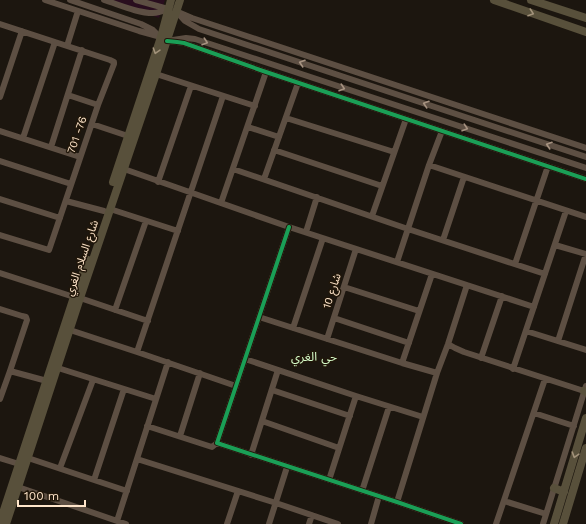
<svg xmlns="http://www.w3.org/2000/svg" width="586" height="524" font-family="'Work Sans','Noto Sans Arabic',sans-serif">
	<rect width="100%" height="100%" fill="#1c160f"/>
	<!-- green -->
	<path fill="#290e1e" d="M108 0H165L159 18Z"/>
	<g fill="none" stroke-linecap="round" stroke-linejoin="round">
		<!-- minor -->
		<path stroke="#5d4f43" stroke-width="6" d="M45 0 139 31 161 37
			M70 0 141 24 153 30 160 37
			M104 0C120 5 137 13 153 13 159 13 163 11 168 9
			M136 0 168 9
			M176 11 185 21 199 29 586 157
			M178 12 192 18 586 148
			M0 24 110 60 114 62V64L98 105 49 250 0 235
			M173 40 186 38 195 39 586 168
			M167 41 177 42 184 43 266 72 586 179
			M67 46 78 11
			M156 74 255 106
			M68 95 98 105
			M0 97 22 31
			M286 118 394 152
			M92 124 128 136
			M248 127 279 137
			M0 131 80 157
			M23 138 55 42
			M51 147 82 50
			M274 150 382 186
			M0 161 71 184
			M429 165 586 217
			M124 169 289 227 534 307
			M233 169 408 229 545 274
			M264 179 298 83
			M158 182 191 86
			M0 199 60 218
			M66 201 104 211
			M221 203 266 72
			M110 209 178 231
			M372 216 406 119
			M289 227 217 443 397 502 461 524
			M306 232 317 197
			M443 240 464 177
			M555 245 586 254
			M397 262 429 165 442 131
			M515 264 548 166
			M0 273 74 297
			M344 287 419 311
			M80 298 148 321
			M0 309 22 316 26 317 27 320 10 371 0 399
			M115 310 146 221
			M259 317 402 363 437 373
			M334 318 409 343
			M293 328 323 238
			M70 330 137 352 236 386
			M526 331 586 350
			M327 339 356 249
			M558 341 586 254
			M448 344 455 348 464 352 584 391
			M137 352 223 96
			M481 358 502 296
			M245 359 356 396 423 417
			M402 363 432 274
			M58 368 156 399
			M513 369 566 211
			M10 371 47 381
			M272 390 350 416
			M534 413 574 426
			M262 421 339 448
			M147 426 212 447 217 443
			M180 436 200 373
			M251 455 278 370
			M0 458 19 464
			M28 458 127 491
			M137 459 276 503 338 524
			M60 468 93 380
			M94 480 124 389
			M329 480 356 396
			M18 487 126 524
			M362 491 389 407
			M504 501 546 514
			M397 502 437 373 448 344 467 285
			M117 521 168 362
			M227 524 238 491
			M269 524 287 467
			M309 524 312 515
			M371 524 379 496
			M496 524 545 379
			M543 524 586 386"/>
		<!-- major -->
		<path stroke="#58503b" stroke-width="8" d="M494 0 586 32
			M531 0 586 18
			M113 182 161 37 171 0
			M584 391 586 392
			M554 488 564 492
			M0 522 74 297 88 260
			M6 524 80 298 156 74 180 0
			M554 524 586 418
			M563 524 586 448"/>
		<!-- cycleway casing -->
		<g stroke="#21170a" stroke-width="6">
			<path id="cycleway" d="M167 41 177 42 184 43 266 72 586 179
				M289 227 217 443 397 502 461 524"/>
		</g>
		<!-- cycleway -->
		<use href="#cycleway" stroke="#1a9f57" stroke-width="4"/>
	</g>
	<!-- one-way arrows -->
	<defs><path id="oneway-chevron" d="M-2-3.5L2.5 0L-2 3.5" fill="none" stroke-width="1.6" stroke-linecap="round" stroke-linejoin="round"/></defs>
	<g stroke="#a3937b">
		<use href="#oneway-chevron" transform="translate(531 13) rotate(19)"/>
		<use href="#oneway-chevron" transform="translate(156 51) rotate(108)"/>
		<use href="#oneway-chevron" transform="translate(575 455) rotate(107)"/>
	</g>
	<g stroke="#a69280">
		<use href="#oneway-chevron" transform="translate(205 42) rotate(18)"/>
		<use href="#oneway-chevron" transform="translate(302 63) rotate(-162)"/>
		<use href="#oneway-chevron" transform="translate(342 88) rotate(18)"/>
		<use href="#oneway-chevron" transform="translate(426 104) rotate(-162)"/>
		<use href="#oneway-chevron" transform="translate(465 128) rotate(18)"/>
		<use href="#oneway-chevron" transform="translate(549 145) rotate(-162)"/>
	</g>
	<g text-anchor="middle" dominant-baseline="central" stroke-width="3" stroke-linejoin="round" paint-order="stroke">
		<!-- street labels -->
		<g font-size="11" fill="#ffe5ca" stroke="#21170a">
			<text transform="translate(77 135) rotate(-71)">701 -76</text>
			<text transform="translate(82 258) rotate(-71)">شارع السلام الغري</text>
			<text transform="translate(332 291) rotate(-72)">شارع 10</text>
		</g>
		<!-- neighbourhood labels -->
		<g font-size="12" fill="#d8ffcc" stroke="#21170a">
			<text x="314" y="357">حي الغري</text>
		</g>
	</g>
	<!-- scale -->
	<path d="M18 500v6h67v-6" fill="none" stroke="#ffe5ca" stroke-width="2"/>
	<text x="24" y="500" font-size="12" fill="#ffe5ca" stroke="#21170a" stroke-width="3" paint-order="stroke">100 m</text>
</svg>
